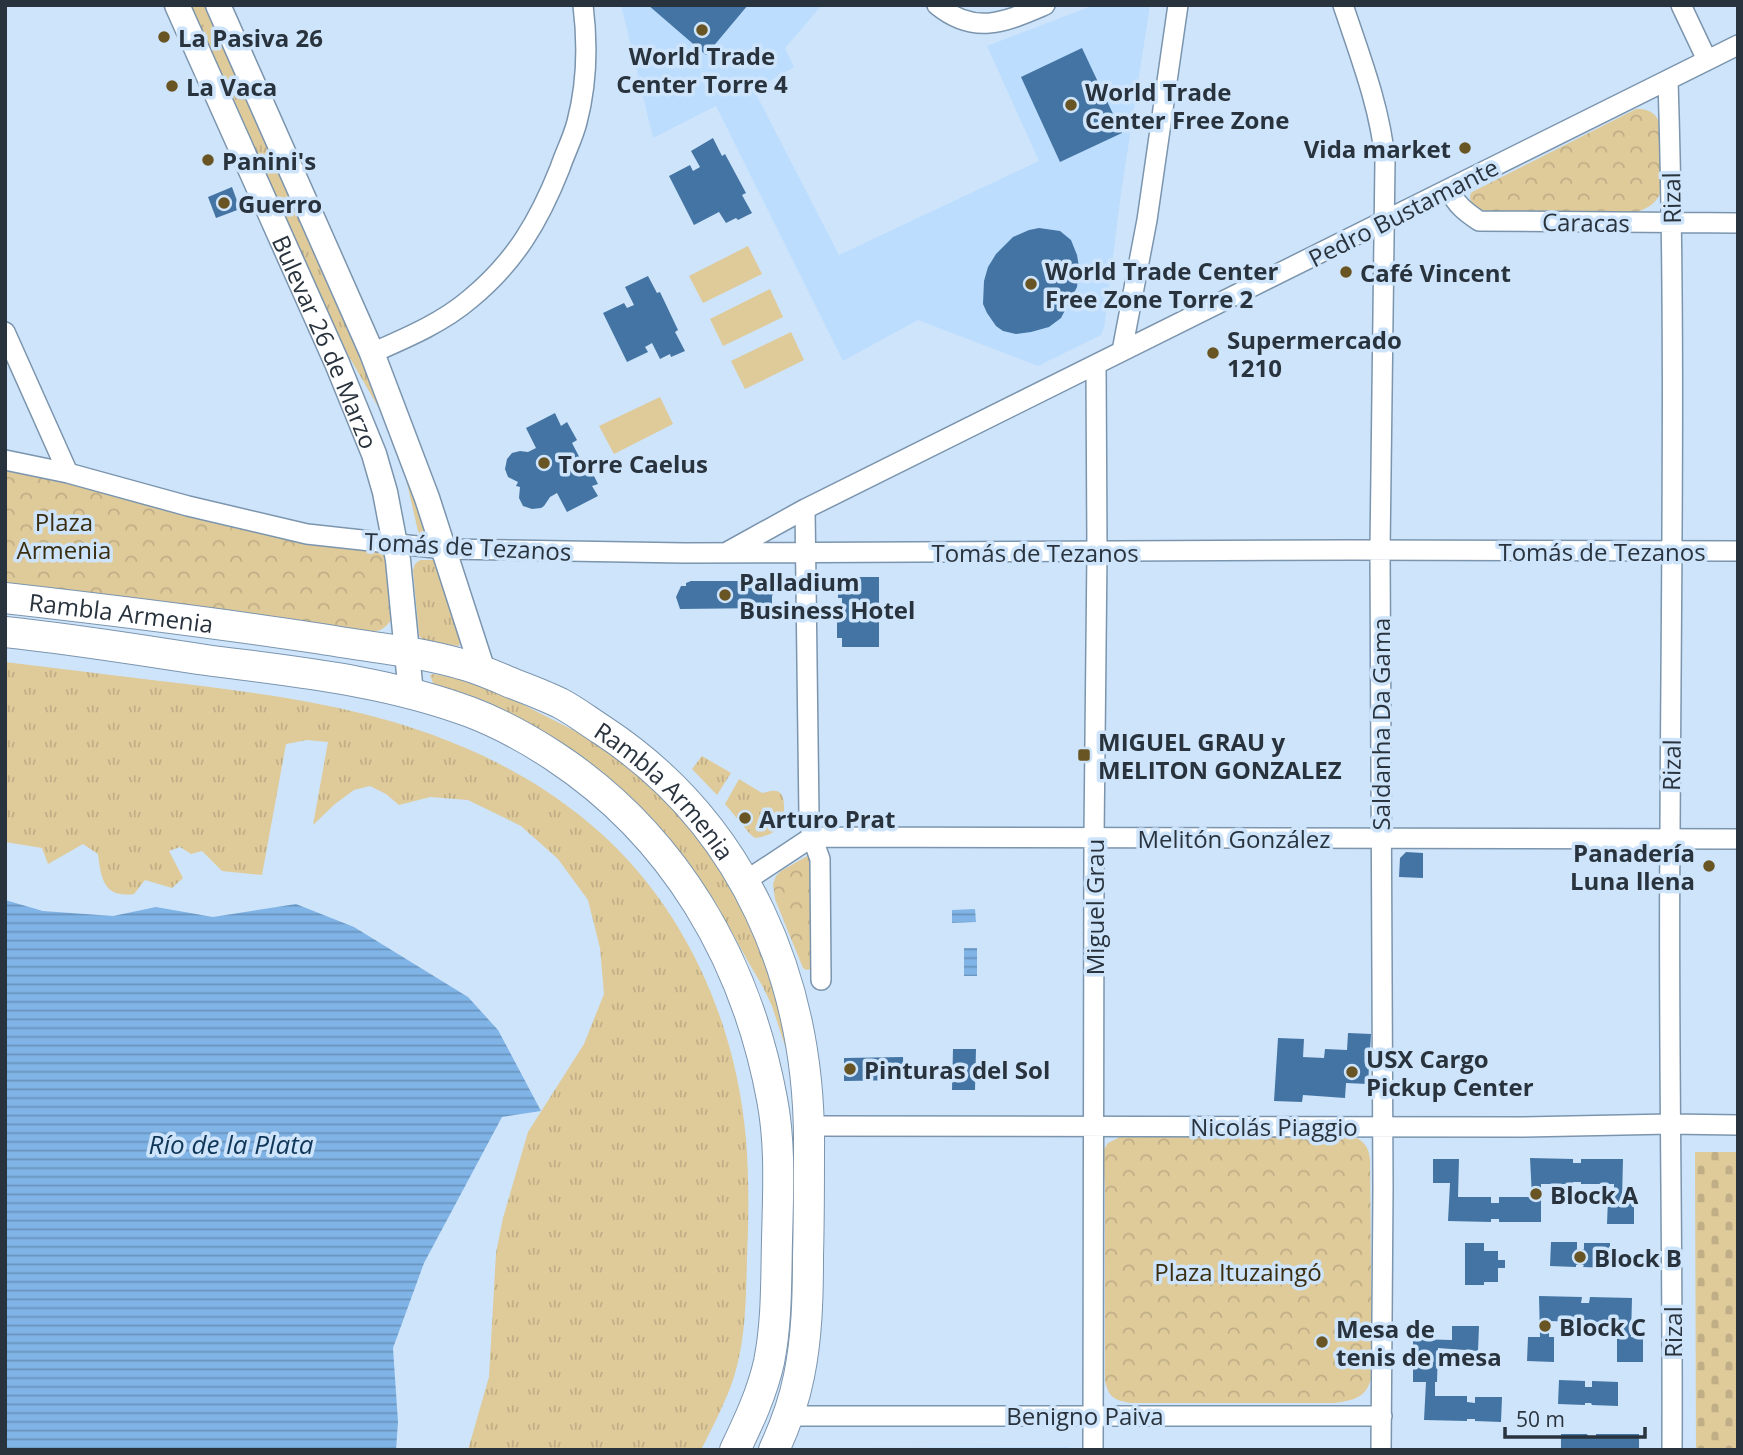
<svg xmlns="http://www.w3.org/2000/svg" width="1743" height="1455" font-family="'Open Sans',sans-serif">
	<defs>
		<pattern id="grass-tufts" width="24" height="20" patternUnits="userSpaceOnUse" patternTransform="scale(1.75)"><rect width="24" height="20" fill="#dfca9a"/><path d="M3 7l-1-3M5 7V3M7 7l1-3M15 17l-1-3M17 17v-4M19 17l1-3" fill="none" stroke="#bfae86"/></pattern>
		<pattern id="cemetery-stones" width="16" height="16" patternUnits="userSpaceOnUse" patternTransform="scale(1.75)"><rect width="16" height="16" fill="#dfca9a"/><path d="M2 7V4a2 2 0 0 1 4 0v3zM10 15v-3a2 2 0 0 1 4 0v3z" fill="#bfae86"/></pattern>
		<pattern id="park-crowns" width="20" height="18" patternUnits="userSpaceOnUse" patternTransform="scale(1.75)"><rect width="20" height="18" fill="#dfca9a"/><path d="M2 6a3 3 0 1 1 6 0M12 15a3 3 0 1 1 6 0" fill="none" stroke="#bfae86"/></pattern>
		<pattern id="water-rules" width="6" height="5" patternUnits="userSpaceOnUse" patternTransform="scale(1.75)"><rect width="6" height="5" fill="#80b4e7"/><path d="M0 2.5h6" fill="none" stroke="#6993bd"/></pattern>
	</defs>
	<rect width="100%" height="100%" fill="#cee4fa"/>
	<!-- built -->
	<path fill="#bcddfe" d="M621 5H822L785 48 794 67 754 90 839 255 1039 161 987 46 1094 5H1150L1120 200 1104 328 1101 335 1038 366 918 320 843 361 716 106 653 138Z
		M1069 1447V1450H843V1448Z"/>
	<!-- grass -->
	<path fill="url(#grass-tufts)" d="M190 5H204L379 394 426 532 425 536 420 535 418 531 404 470 381 412 343 346Z
		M420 560H433L438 562 461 640 459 646 425 641 419 636 413 570 415 564Z
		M5 662C57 668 109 675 160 681 227 689 295 697 360 713 486 744 602 806 673 919 715 986 739 1060 746 1139 749 1178 749 1217 747 1256 746 1301 746 1349 729 1391 721 1411 711 1430 701 1450H468L489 1377 496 1253 503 1218 528 1132 584 1044 604 994 600 948 588 900 558 859 521 826 468 800 430 797 399 805 386 794 370 786 354 790 335 804 313 825 328 742 307 740 286 744 262 875 222 871 202 851 191 854 180 847 169 851 183 878 172 888 145 880 134 894C104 898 101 879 98 854L83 844 48 864 42 848 5 842Z
		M434 674 455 678 504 695 583 735 618 758 647 783 697 832 718 858 776 979 786 1049 772 1006 763 987 750 965 714 900 670 840 631 799 584 762 437 688 433 683 430 675Z
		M702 756 731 773 717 795 692 769Z
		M739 779 762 793C767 792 774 789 779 792 784 796 784 802 784 808 783 828 775 835 755 838L750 834 725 804Z"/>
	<!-- cemetery -->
	<path fill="url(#cemetery-stones)" d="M1695 1152H1738V1450H1696Z"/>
	<!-- park -->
	<path fill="url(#park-crowns)" d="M1636 109C1648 108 1657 113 1660 125V194C1655 204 1647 209 1636 212L1486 211C1475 209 1470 206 1470 195L1472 192Z
		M5 466 385 553 389 557 393 617C387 627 381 632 369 632L188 605 5 583Z
		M809 855 813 857 815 968 806 970 803 968 775 899 773 884 776 876 781 871Z
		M1122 1136H1350C1363 1139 1369 1146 1370 1160L1372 1375C1367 1398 1355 1400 1334 1403H1131C1114 1400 1109 1398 1105 1381V1188L1103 1151 1108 1143Z"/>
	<!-- garden -->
	<path fill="#dfca9a" d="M748 246 762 274 703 303 689 276Z
		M770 289 783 317 723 346 710 319Z
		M791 332 804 360 745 389 731 361Z
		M660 397 673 424 614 454 599 426Z"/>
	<!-- water -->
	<path fill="url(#water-rules)" d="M5 900 43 911 113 916 156 907 213 917 296 904 354 927 468 997 498 1030 541 1111 502 1117 424 1263 393 1348 398 1422 396 1450H5Z
		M975 909 976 922 952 923V910Z
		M964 948H977V976H964Z"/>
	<!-- building -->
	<path fill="#4374a3" d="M648 5H748L706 55Z
		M1082 48 1122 133 1060 162 1021 77Z
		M713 138 722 156 725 154 746 193 742 195 752 213 738 220 736 218 726 223 719 212 694 225 669 176 690 165 693 171 700 167 691 151Z
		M232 187 240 209 216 218 208 197Z
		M1039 228 1060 231 1071 240 1077 255 1079 267 1077 287 1061 318 1049 327 1031 332 1016 334 1003 331 996 326 987 313 983 304 984 281 988 267 996 254 1013 237 1029 230Z
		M648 276 657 293 660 292 678 330 675 332 685 351 671 357 670 354 660 359 652 343 645 347 648 352 627 362 603 313 624 303 627 308 634 305 625 287Z
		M555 413 561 426 567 422 577 440 572 443 584 466 588 464 598 484 592 486 598 496 567 512 557 493 550 497 544 506 541 508 532 509 523 506 519 498 520 487 516 486 518 482 508 477 505 469 507 459 512 453 520 451 528 452 536 448 526 428Z
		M841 577H879V647H842V638H837V607H842V598H838V581H841Z
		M691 581H770L775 587 776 590 772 596V608L680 609 676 597 681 586H686V583Z
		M1406 852 1423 853V878L1399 877 1400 858Z
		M1348 1033 1371 1034 1368 1084 1346 1083 1345 1098 1303 1095 1302 1102 1274 1101 1278 1038 1304 1039 1303 1057 1324 1058 1325 1049 1347 1050Z
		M953 1049H976L975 1090H952Z
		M903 1057 904 1080 844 1081V1058Z
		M1530 1158 1573 1159V1163H1581V1159H1623L1622 1199H1634V1224H1607L1608 1199H1614V1184H1581V1182H1573V1184H1541V1222H1499V1219H1491V1222L1448 1221 1450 1183H1433V1159H1459L1458 1197H1491V1203H1499V1197H1532Z
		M1551 1242H1577V1249H1584V1243H1610V1268L1583 1267 1584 1265H1576V1267L1550 1266Z
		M1465 1243H1484V1251H1498V1260H1505V1268H1498V1282H1484V1285H1465Z
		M1539 1296 1582 1297 1581 1303H1589L1590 1297 1632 1298 1631 1337 1643 1338V1362H1617V1337H1623V1322H1589V1320H1581V1322L1549 1321V1337H1554V1362L1527 1361 1528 1337H1540Z
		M1452 1326H1479L1478 1351 1438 1348 1437 1382H1435V1396H1467V1402L1475 1403V1397H1502L1501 1422 1475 1421V1419H1467V1421L1424 1420 1426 1382H1413V1339L1452 1340Z
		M1559 1380 1585 1381V1387H1592V1381L1618 1382V1406L1592 1405 1591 1403H1585V1405L1558 1404Z
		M1561 1434H1587L1588 1436H1596V1434H1639V1450H1561Z"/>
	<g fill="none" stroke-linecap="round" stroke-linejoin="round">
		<!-- minor casing -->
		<g stroke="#7b95ae" stroke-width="22">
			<path id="minor" d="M937 5C975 36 1005 22 1045 5
				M1343 5C1360 56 1380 107 1385 160L1380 550 1383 1188 1381 1450
				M1681 5 1707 60
				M1668 80C1676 332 1671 584 1670 837 1668 1041 1673 1245 1672 1450
				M1449 189C1456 205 1466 212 1479 221L1738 223
				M5 332 68 473
				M1122 351 1147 220 1178 5
				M372 353C406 338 442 323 470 299 515 262 539 221 560 168 565 153 573 138 577 122 587 84 588 45 583 5
				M5 460 68 473 188 506 307 534 444 549 684 553 1350 550 1738 551
				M805 509 809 816 812 837 820 859 821 980
				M729 551 805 509 1738 45
				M744 882 812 837 1738 839
				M810 1126 1520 1127 1670 1124 1738 1125
				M789 1416H1382
				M1093 1450 1094 837 1097 551 1096 365"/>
		</g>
		<!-- tertiary casing -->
		<g stroke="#7b95ae" stroke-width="27">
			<g id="tertiary">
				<path id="s1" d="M177 5 337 363 374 454 385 492 398 560 411 694"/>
				<path d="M218 5 372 353 427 498 483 671"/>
			</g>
		</g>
		<!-- primary casing -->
		<g stroke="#7b95ae" stroke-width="32">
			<g id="primary">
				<path id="s2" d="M5 598C111 610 217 623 322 639 368 647 416 651 461 664 480 669 497 677 514 684 530 690 545 696 560 703 575 711 588 721 602 730 745 824 811 982 809 1150 809 1185 809 1221 808 1256 808 1297 807 1337 799 1376 794 1402 785 1426 774 1450"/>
				<path d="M5 632C73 639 139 650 206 660 296 672 384 680 470 712 499 723 528 739 554 756 674 835 746 959 772 1099 781 1146 778 1193 777 1241 776 1281 777 1322 769 1362 762 1393 749 1421 735 1450"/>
			</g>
		</g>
		<!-- minor -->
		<use href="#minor" stroke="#fff" stroke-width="19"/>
		<!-- tertiary -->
		<use href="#tertiary" stroke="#fff" stroke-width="24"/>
		<!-- primary -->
		<use href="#primary" stroke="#fff" stroke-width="30"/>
	</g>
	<!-- markers -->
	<g fill="#695523" stroke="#cee4fa" stroke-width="2.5">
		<circle cx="702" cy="30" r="7"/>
		<circle cx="164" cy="37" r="7"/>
		<circle cx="172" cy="86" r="7"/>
		<circle cx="1071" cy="105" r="7"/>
		<circle cx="1465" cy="148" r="7"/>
		<circle cx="208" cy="160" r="7"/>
		<circle cx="224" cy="203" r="7"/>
		<circle cx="1346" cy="272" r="7"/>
		<circle cx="1031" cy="284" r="7"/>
		<circle cx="1213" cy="353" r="7"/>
		<circle cx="544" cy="463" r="7"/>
		<circle cx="725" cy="595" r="7"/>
		<rect x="1077" y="748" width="14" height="14" rx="3.5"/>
		<circle cx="745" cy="818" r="7"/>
		<circle cx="1709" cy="866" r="7"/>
		<circle cx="850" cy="1069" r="7"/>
		<circle cx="1352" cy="1072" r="7"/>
		<circle cx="1536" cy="1194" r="7"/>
		<circle cx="1580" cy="1257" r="7"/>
		<circle cx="1545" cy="1326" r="7"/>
		<circle cx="1322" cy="1342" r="7"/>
	</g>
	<g text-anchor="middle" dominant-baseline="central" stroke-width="7" stroke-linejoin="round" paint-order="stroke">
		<!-- poi labels -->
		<g font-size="24" font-weight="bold" fill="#29333e" stroke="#cee4fa" text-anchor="start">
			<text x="178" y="37">La Pasiva 26</text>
			<text x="702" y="55" text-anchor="middle">World Trade<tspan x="702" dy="28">Center Torre 4</tspan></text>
			<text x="186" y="86">La Vaca</text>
			<text x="1085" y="91">World Trade<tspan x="1085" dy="28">Center Free Zone</tspan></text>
			<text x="1451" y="148" text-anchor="end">Vida market</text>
			<text x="222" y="160">Panini's</text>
			<text x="238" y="203">Guerro</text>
			<text x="1045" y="270">World Trade Center<tspan x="1045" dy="28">Free Zone Torre 2</tspan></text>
			<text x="1360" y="272">Café Vincent</text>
			<text x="1227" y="339">Supermercado<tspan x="1227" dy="28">1210</tspan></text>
			<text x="558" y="463">Torre Caelus</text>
			<text x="739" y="581">Palladium<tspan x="739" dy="28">Business Hotel</tspan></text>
			<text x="1098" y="741">MIGUEL GRAU y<tspan x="1098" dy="28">MELITON GONZALEZ</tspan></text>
			<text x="759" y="818">Arturo Prat</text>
			<text x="1695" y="852" text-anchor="end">Panadería<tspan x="1695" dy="28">Luna llena</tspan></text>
			<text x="1366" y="1058">USX Cargo<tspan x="1366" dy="28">Pickup Center</tspan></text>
			<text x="864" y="1069">Pinturas del Sol</text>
			<text x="1550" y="1194">Block A</text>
			<text x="1594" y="1257">Block B</text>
			<text x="1559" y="1326">Block C</text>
			<text x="1336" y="1328">Mesa de<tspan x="1336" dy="28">tenis de mesa</tspan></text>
		</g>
		<!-- street labels -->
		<g font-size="24" fill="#29333e" stroke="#cee4fa">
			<text transform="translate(1671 198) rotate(-91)">Rizal</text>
			<text transform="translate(1403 212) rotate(-27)">Pedro Bustamante</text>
			<text transform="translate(1586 222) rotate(1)">Caracas</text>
			<text stroke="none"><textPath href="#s1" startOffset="368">Bulevar 26 de Marzo</textPath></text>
			<text transform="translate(468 546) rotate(3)">Tomás de Tezanos</text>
			<text x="1602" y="551">Tomás de Tezanos</text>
			<text x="1035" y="552">Tomás de Tezanos</text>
			<text stroke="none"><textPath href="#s2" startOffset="117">Rambla Armenia</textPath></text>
			<text transform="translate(1380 724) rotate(-90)">Saldanha Da Gama</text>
			<text transform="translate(1671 765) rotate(-89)">Rizal</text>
			<text stroke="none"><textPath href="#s2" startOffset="705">Rambla Armenia</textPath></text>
			<text x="1234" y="838">Melitón González</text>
			<text transform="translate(1094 907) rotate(-90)">Miguel Grau</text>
			<text x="1274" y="1126">Nicolás Piaggio</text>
			<text transform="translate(1672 1332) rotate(-90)">Rizal</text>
			<text x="1085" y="1415">Benigno Paiva</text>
		</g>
		<!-- park labels -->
		<g font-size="24" fill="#3b2e10" stroke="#cee4fa">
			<text x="64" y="521">Plaza<tspan x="64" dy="28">Armenia</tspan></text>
			<text x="1238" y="1271">Plaza Ituzaingó</text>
		</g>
		<!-- water labels -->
		<g font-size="26" font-style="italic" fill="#103658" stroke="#cee4fa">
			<text x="231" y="1144">Río de la Plata</text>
		</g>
	</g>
	<!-- border -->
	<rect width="1743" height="1455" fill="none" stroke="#29333e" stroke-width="14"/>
	<!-- scale -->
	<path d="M1505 1427v10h140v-10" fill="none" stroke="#29333e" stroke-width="3.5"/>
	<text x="1516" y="1427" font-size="21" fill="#29333e" stroke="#cee4fa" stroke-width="5" paint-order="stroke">50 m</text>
</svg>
